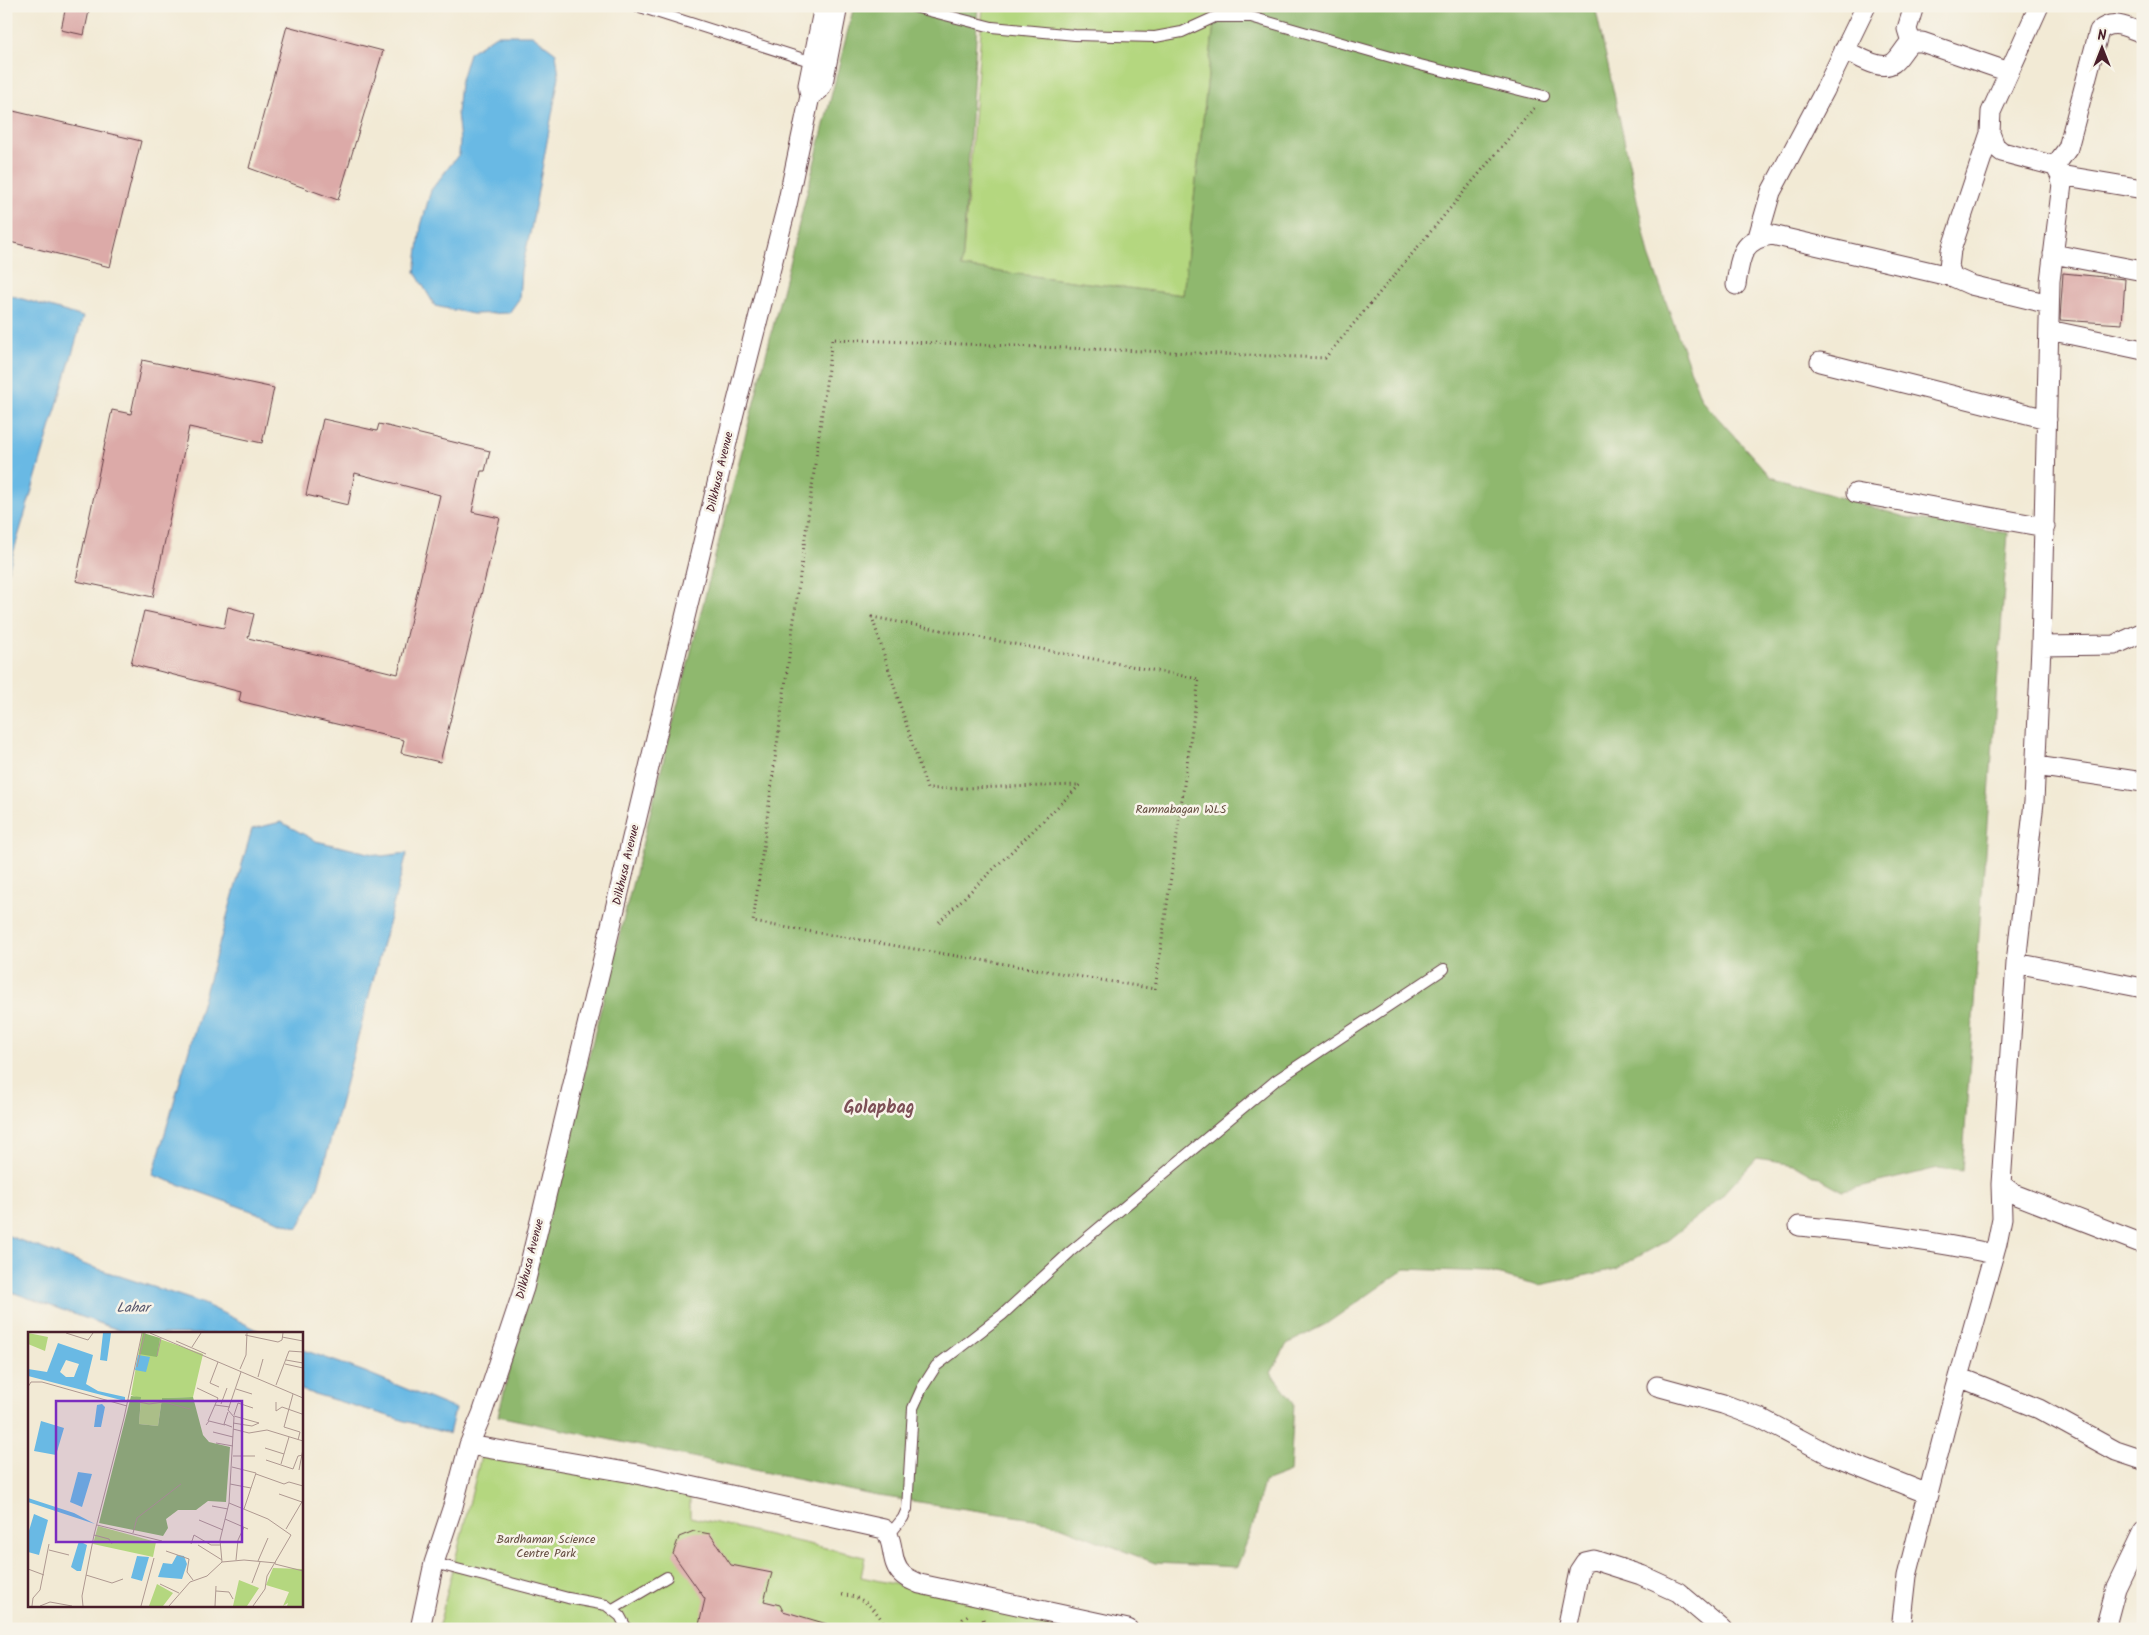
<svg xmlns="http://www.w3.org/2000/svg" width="2149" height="1635" font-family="Kalam,sans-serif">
	<rect width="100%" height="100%" fill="#f7f3e8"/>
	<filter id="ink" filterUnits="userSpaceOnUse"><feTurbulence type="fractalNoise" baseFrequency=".02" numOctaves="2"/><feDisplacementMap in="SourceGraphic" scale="10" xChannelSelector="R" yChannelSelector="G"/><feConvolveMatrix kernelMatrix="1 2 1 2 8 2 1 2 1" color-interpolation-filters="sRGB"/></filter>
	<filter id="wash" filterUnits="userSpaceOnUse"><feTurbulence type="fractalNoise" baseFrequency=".0096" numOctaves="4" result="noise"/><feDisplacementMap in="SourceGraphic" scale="20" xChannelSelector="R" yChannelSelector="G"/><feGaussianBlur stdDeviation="1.12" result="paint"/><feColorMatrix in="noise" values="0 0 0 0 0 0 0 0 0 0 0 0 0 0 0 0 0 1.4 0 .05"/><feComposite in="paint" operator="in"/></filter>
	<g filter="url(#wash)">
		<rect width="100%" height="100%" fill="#f2ead5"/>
		<!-- green -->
		<path fill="#b4d77f" stroke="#7f7b55" d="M983 6H1216L1183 295 962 267Z
			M483 1448 690 1489V1517L865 1557 861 1577 1107 1629H438Z"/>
		<!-- forest -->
		<path fill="#8fb86e" stroke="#6c6c4c" d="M854 6H978L962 267 1183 295 1216 6H1595L1649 255 1701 399 1771 477 1905 517 2008 533 1962 1171 1938 1168 1843 1191 1794 1164 1757 1158 1718 1200 1668 1240 1616 1269 1540 1285 1488 1272 1405 1269 1326 1324 1287 1344 1271 1373 1294 1403 1290 1472 1264 1482 1251 1531 1237 1567 1155 1563 1047 1521 872 1495 498 1416Z"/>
		<!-- water -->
		<path fill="#69b9e4" stroke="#5a6c88" d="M496 35H532L556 53 559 76 531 229 521 271 519 299 509 313 473 314 435 306 415 272 421 226 431 190 459 154 460 141 457 113 460 83 469 53Z
			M6 294 83 317 6 578Z
			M281 822 316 841 382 856 407 853 318 1187 298 1228 153 1175 252 829Z
			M6 1235 86 1265 202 1303 266 1334H130L6 1290Z
			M301 1349 365 1372 455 1409 449 1434 301 1390Z"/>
		<g id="blocks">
			<!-- building -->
			<path fill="#dcaaa8" d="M66 6H90L84 35 61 30Z
				M287 26 383 51 338 200 249 168Z
				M9 110 141 141 110 267 6 241V119Z
				M2063 273 2125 279 2122 324 2060 320Z
				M142 360 274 388 262 443 189 427 153 597 76 581 112 410 131 414Z
				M323 419 377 431 379 424 490 451 485 471H481L472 512 500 518 440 762 401 753 404 740 239 701 241 692 131 664 144 611 224 628 228 607 254 614 248 638 398 674 440 495 355 473 348 505 306 495Z
				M694 1531 710 1534 731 1565 772 1573 764 1601 780 1605 783 1611 827 1624V1629H698L705 1599 673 1554 679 1537Z"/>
		</g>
	</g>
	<g filter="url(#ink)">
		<use href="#blocks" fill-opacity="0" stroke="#633d44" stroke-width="1"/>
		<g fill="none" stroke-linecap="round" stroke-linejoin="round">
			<!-- lane casing -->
			<g stroke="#633d44" stroke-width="12">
				<path id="lane" d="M637 6 813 62
					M910 6 992 27 1075 35 1155 37 1182 32 1215 17H1251L1412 63 1544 96
					M889 1535 903 1518 907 1509 913 1408 922 1388 936 1366 1002 1315 1070 1252 1275 1081 1444 969
					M434 1563 568 1598 606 1605 620 1616 627 1629
					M613 1609 667 1577"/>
			</g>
			<!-- street casing -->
			<g stroke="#633d44" stroke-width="21">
				<path id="street" d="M2039 6 1991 112 1990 133 1995 146 2002 152 2055 166 2060 175 2062 184 2050 281 2041 646 2034 802 2016 963 2001 1184 2014 1194 2143 1244
					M1911 42 1907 29 1914 6
					M1844 50C1857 55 1880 72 1893 63 1900 58 1904 48 1911 42H1922L2009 72
					M810 96 819 90 823 83 838 6
					M1990 133 1951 250 1949 267 1953 277 1971 285 2049 304
					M2055 166 2068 148 2099 31C2114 18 2126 28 2143 33
					M2060 175 2143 189
					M1758 237 1771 192 1825 90 1866 6
					M2053 254 2143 271
					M1736 285C1740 258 1741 239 1772 235L1953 277
					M2049 330 2143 350
					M1820 362 2047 419
					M1856 493 2045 527
					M2041 646 2115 645 2143 632
					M2036 766 2143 782
					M2016 963 2143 988
					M1799 1226C1866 1232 1928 1240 1994 1254
					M1959 1377 2039 1409 2116 1451 2143 1460
					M1657 1386 1723 1404 1760 1418 1830 1455 1928 1494
					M469 1445 632 1473 884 1529C896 1542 889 1562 902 1574 907 1579 914 1581 920 1584L1128 1629
					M420 1629 434 1563 453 1506 469 1445 482 1414 524 1288 734 413 787 205 810 96 808 85 824 6
					M1567 1629 1579 1571 1585 1562 1594 1560 1641 1575 1678 1592 1722 1629
					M1901 1629 1907 1576 1950 1409 1997 1243 2002 1218 2001 1184
					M2105 1629 2116 1588 2143 1532"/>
			</g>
			<!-- path -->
			<path stroke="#633d44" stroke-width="3" stroke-dasharray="1 4" stroke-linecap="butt" d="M939 922 1080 785 927 789 872 617 1199 679 1155 989 753 922 832 339 1325 358 1534 108
				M842 1595C863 1595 878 1611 887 1629
				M983 1619 986 1629
				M951 1629 960 1627
				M960 1629 963 1619 968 1615"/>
			<!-- lane -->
			<use href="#lane" stroke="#fff" stroke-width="10"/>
			<!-- street -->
			<use href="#street" stroke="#fff" stroke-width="19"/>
		</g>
	</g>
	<g text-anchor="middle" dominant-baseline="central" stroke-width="5" stroke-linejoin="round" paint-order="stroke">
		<!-- street labels -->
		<g font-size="12" fill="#4a1f2b" stroke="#f7f3e8">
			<text transform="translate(720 472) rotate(-77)">Dilkhusa Avenue</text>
			<text transform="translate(626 865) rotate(-77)">Dilkhusa Avenue</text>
			<text transform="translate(530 1259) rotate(-76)">Dilkhusa Avenue</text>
		</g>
		<!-- park labels -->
		<g font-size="12" fill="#644d40" stroke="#f7f3e8">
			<text x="1181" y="809">Ramnabagan WLS</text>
			<text x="546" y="1539">Bardhaman Science<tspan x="546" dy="14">Centre Park</tspan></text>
		</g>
		<!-- water labels -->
		<g font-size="14" font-style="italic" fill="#55556c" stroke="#f7f3e8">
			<text x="133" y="1308">Lahar</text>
		</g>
		<!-- district labels -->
		<g font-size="18" font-weight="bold" fill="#7d5057" stroke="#f7f3e8">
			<text x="879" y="1108">Golapbag</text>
		</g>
	</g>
	<!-- overview -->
	<g transform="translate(28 1332)">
		<rect width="275" height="275" fill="#f2ead5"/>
		<path d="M0 1 20 5 17 19 0 12ZM114 1 175 22 165 65 134 66 130 94 111 92 113 67 103 63ZM70 194 128 210 125 225 65 212ZM245 236 275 237V274H259L260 271 255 274 261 260 238 253ZM211 248 231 256 219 274H205ZM129 252 145 261 135 274H121Z" fill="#b4d77f"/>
		<path d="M115 1 132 6 129 25 111 22ZM103 64 113 65 111 92 130 94 134 66 165 65 175 103 181 110 202 115 198 170 180 169 168 178H150L138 187 140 196 135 204 71 191Z" fill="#8fb86e"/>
		<path d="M75 1H83L79 29 72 28ZM30 11 65 23 58 52 70 59 97 65V69L0 44V37L19 40ZM38 28 51 32 46 45H38L32 40ZM110 23 122 25 118 40 107 38ZM74 72 77 75 73 95H66L69 73ZM13 89 36 96 28 123 6 119ZM50 140 64 142 54 175 42 170ZM0 166 46 181 67 192 0 170ZM6 182 20 188 11 223 0 220V202ZM51 209 59 213 53 239H49L43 235ZM149 223 156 224 159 232 154 247 130 245 135 231 144 232ZM109 224 121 225 114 249 103 246Z" fill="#69b9e4" fill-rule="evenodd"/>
		<path fill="none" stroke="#af9991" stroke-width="1" d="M38 1 60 8 65 1M122 1 275 66M217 3 250 10 254 8 255 1M254 5 275 9M148 9 178 22M164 15 173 1M129 24 133 6M258 28 275 31M190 30 182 51 191 55M257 32 275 36M109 35 117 1M212 37 218 23 219 1M213 40 200 78 206 85 201 171 240 187 263 203 239 244 237 257 225 274M230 45 235 27M248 53 261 19 275 20M0 55 3 50H14L99 74M169 56 190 66 180 89M208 57 224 62M265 62 256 95 272 100 270 108M100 68 121 72 136 70 162 77M248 70V79L254 75 274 82M193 72 199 56M187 73 202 75M200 80 196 92 204 95M206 83 210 71 225 76M205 91 224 94 231 91 206 84M178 93 181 89 197 93M205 97 221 101 239 98 275 109M185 100 205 105M188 111 205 114M237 116 256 122M205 124H227M238 128 265 137 270 124 275 123M253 132 261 105M204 135 228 141 223 156M271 138 275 117M228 142 256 152 261 150 275 154M202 152 223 156 216 177M251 162 274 170M184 174 200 177M197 187 220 197M171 188 195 198M69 193 134 209M258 197 275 168M105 201 109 186 153 152M66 203 81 207 84 212M163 212 166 203 183 213H193M170 213 194 228M21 218 41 223M138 219 161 227 159 240 165 248M208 228 210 208 216 195M230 229 240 206M194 230 216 228 248 231M247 232 275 239M0 237 16 243M58 243 84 251 95 247M224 251 232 230M132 252 151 261M188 259 201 260 205 267M4 274 5 266 12 258 21 212M12 274 22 270 44 274M55 274 54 264 66 203 96 86 114 1M113 274 126 226M141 274 162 250 179 244 194 230 192 208 201 171M187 274 188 254"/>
		<path fill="#7b2cbf" fill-opacity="0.15" stroke="#7b2cbf" stroke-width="2.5" d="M28 69H214V210H28Z"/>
		<rect width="275" height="275" fill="none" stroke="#4a1f2b" stroke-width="2.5"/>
	</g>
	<!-- margin -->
	<rect width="2149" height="1635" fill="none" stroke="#f7f3e8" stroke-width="25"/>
	<!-- north arrow -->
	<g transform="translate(2102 48)" stroke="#f7f3e8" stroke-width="4" paint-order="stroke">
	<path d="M0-4L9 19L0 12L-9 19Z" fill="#4a1f2b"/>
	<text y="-8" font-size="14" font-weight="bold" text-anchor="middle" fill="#4a1f2b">N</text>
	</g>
</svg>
